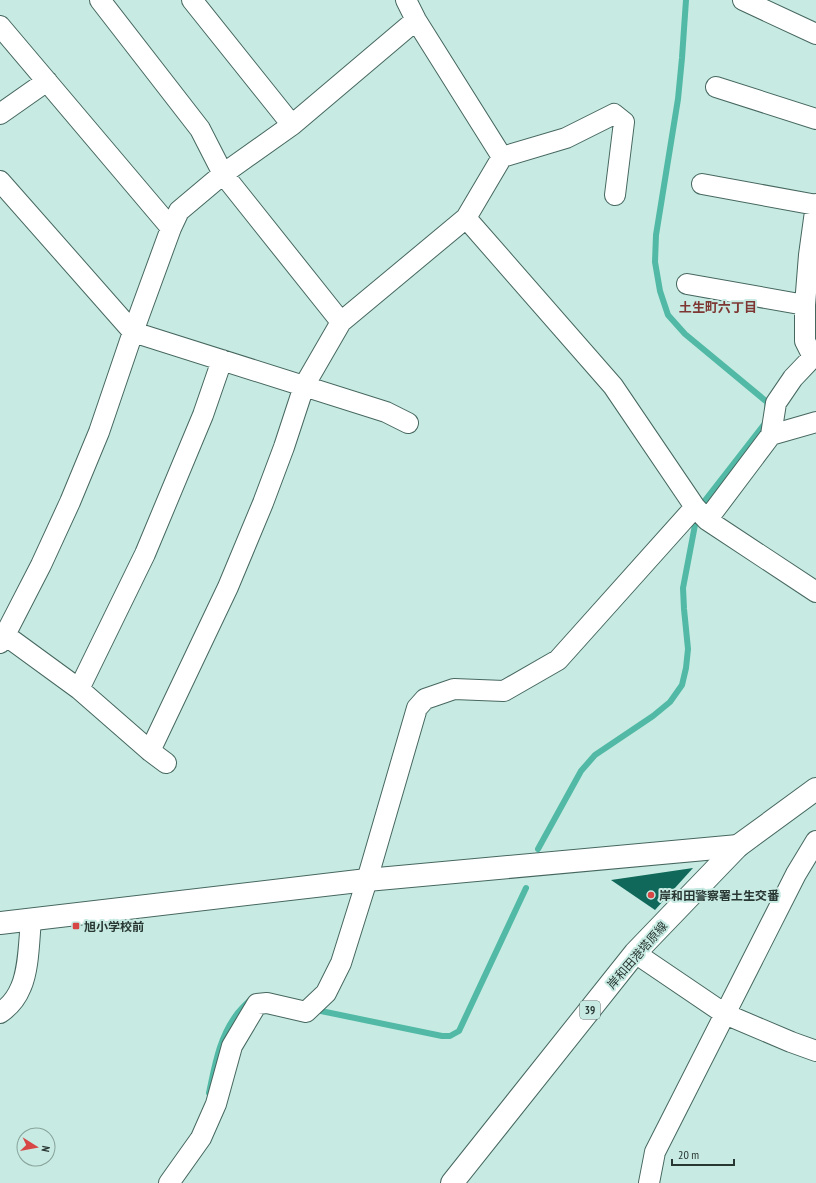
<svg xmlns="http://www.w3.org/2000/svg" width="816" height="1183" font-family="'PT Sans Narrow','Noto Sans JP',sans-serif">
	<rect width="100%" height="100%" fill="#c7ebe2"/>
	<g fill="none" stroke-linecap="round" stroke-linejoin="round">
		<!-- stream -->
		<path stroke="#51b9a5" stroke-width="6" d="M686 0 682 58 678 99 656 235 655 262 660 291 668 315 685 334 767 402 768 409
			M703 503 766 422
			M538 849 581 771 595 755 653 716 670 702 682 685 686 668 688 649 684 609 683 588 695 525
			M316 1010 442 1036H450L459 1031 526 888
			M209 1093C215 1065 219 1038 237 1014 242 1008 246 1003 252 999"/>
	</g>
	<!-- building -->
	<path fill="#0f685a" d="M693 868 655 910 611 880Z"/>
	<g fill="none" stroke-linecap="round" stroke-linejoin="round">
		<!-- minor casing -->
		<g stroke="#46675f" stroke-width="22">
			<path id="minor" d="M100 0 200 129 223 174 341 322
				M192 0 292 125
				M743 0 816 34
				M0 26 171 228
				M716 87 816 119
				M0 114 47 81
				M502 157 566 138 614 114 624 122 615 195
				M0 181 133 332 386 412 408 423
				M702 184 816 205
				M466 218 613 386 695 507 707 520
				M687 284 805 305
				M816 356 813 357 793 378 776 403 771 435 707 520 816 592
				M813 357 805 341V305L809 255 816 204
				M771 435 816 422
				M5 635 79 689 150 751 166 763
				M0 643 5 635 41 565 70 502 99 432 133 332 171 228 179 211 223 174 292 125 416 20
				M79 689 145 554 203 415 222 360
				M150 751 228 587 263 503 284 447 304 386 341 322 466 218 502 157 416 20 406 0
				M635 953 725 1014 791 1042 816 1051
				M0 1013C9 1007 17 997 21 987 29 969 29 940 31 920
				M169 1183 201 1138 216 1104 232 1046 257 1004 267 1003 306 1012 326 993 341 963 367 880 417 708 425 699 454 689 504 691 558 660 695 507
				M649 1183 655 1152 796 874 816 841"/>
		</g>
		<!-- tertiary casing -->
		<g stroke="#46675f" stroke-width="24">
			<path id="tertiary" d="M0 923 367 880 738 846"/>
		</g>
		<!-- primary casing -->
		<g stroke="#46675f" stroke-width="24">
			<path id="primary" d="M452 1183 635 953 738 846 816 789"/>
		</g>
		<!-- minor -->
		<use href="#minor" stroke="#fff" stroke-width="20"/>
		<!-- tertiary -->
		<use href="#tertiary" stroke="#fff" stroke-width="22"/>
		<!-- primary -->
		<use href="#primary" stroke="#fff" stroke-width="22"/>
	</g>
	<!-- markers -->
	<g fill="#d64746" stroke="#c7ebe2" stroke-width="1.5">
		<circle cx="651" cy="895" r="4"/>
		<rect x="72" y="922" width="8" height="8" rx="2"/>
	</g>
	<g text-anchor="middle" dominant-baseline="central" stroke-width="4" stroke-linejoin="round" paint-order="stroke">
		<!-- shield labels -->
		<rect fill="#c7ebe2" stroke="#586d68" stroke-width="1" x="580" y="1001" width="20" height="18" rx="3"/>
		<g font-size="11" font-weight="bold" fill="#293733">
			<text x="590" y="1010">39</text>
		</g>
		<!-- poi labels -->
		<g font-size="12" font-weight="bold" fill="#293733" stroke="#c7ebe2" text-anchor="start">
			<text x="659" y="895">岸和田警察署土生交番</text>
			<text x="84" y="926">旭小学校前</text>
		</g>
		<!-- street labels -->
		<g font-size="12" fill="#293733" stroke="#c7ebe2">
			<text transform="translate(637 955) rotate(-49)">岸和田港塔原線</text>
		</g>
		<!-- neighbourhood labels -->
		<g font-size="13" font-weight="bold" fill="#7e3733" stroke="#c7ebe2">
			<text x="718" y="307">土生町六丁目</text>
		</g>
	</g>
	<!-- north arrow -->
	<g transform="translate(36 1147) rotate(101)"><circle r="19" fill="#c7ebe2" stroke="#88a39c"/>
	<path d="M0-3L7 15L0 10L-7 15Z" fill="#d64746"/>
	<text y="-6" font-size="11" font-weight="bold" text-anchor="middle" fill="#293733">N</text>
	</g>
	<!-- scale -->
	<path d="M672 1159v6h62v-6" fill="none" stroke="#293733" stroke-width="2"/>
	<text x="678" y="1159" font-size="12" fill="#293733" stroke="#c7ebe2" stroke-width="3" paint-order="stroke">20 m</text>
</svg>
